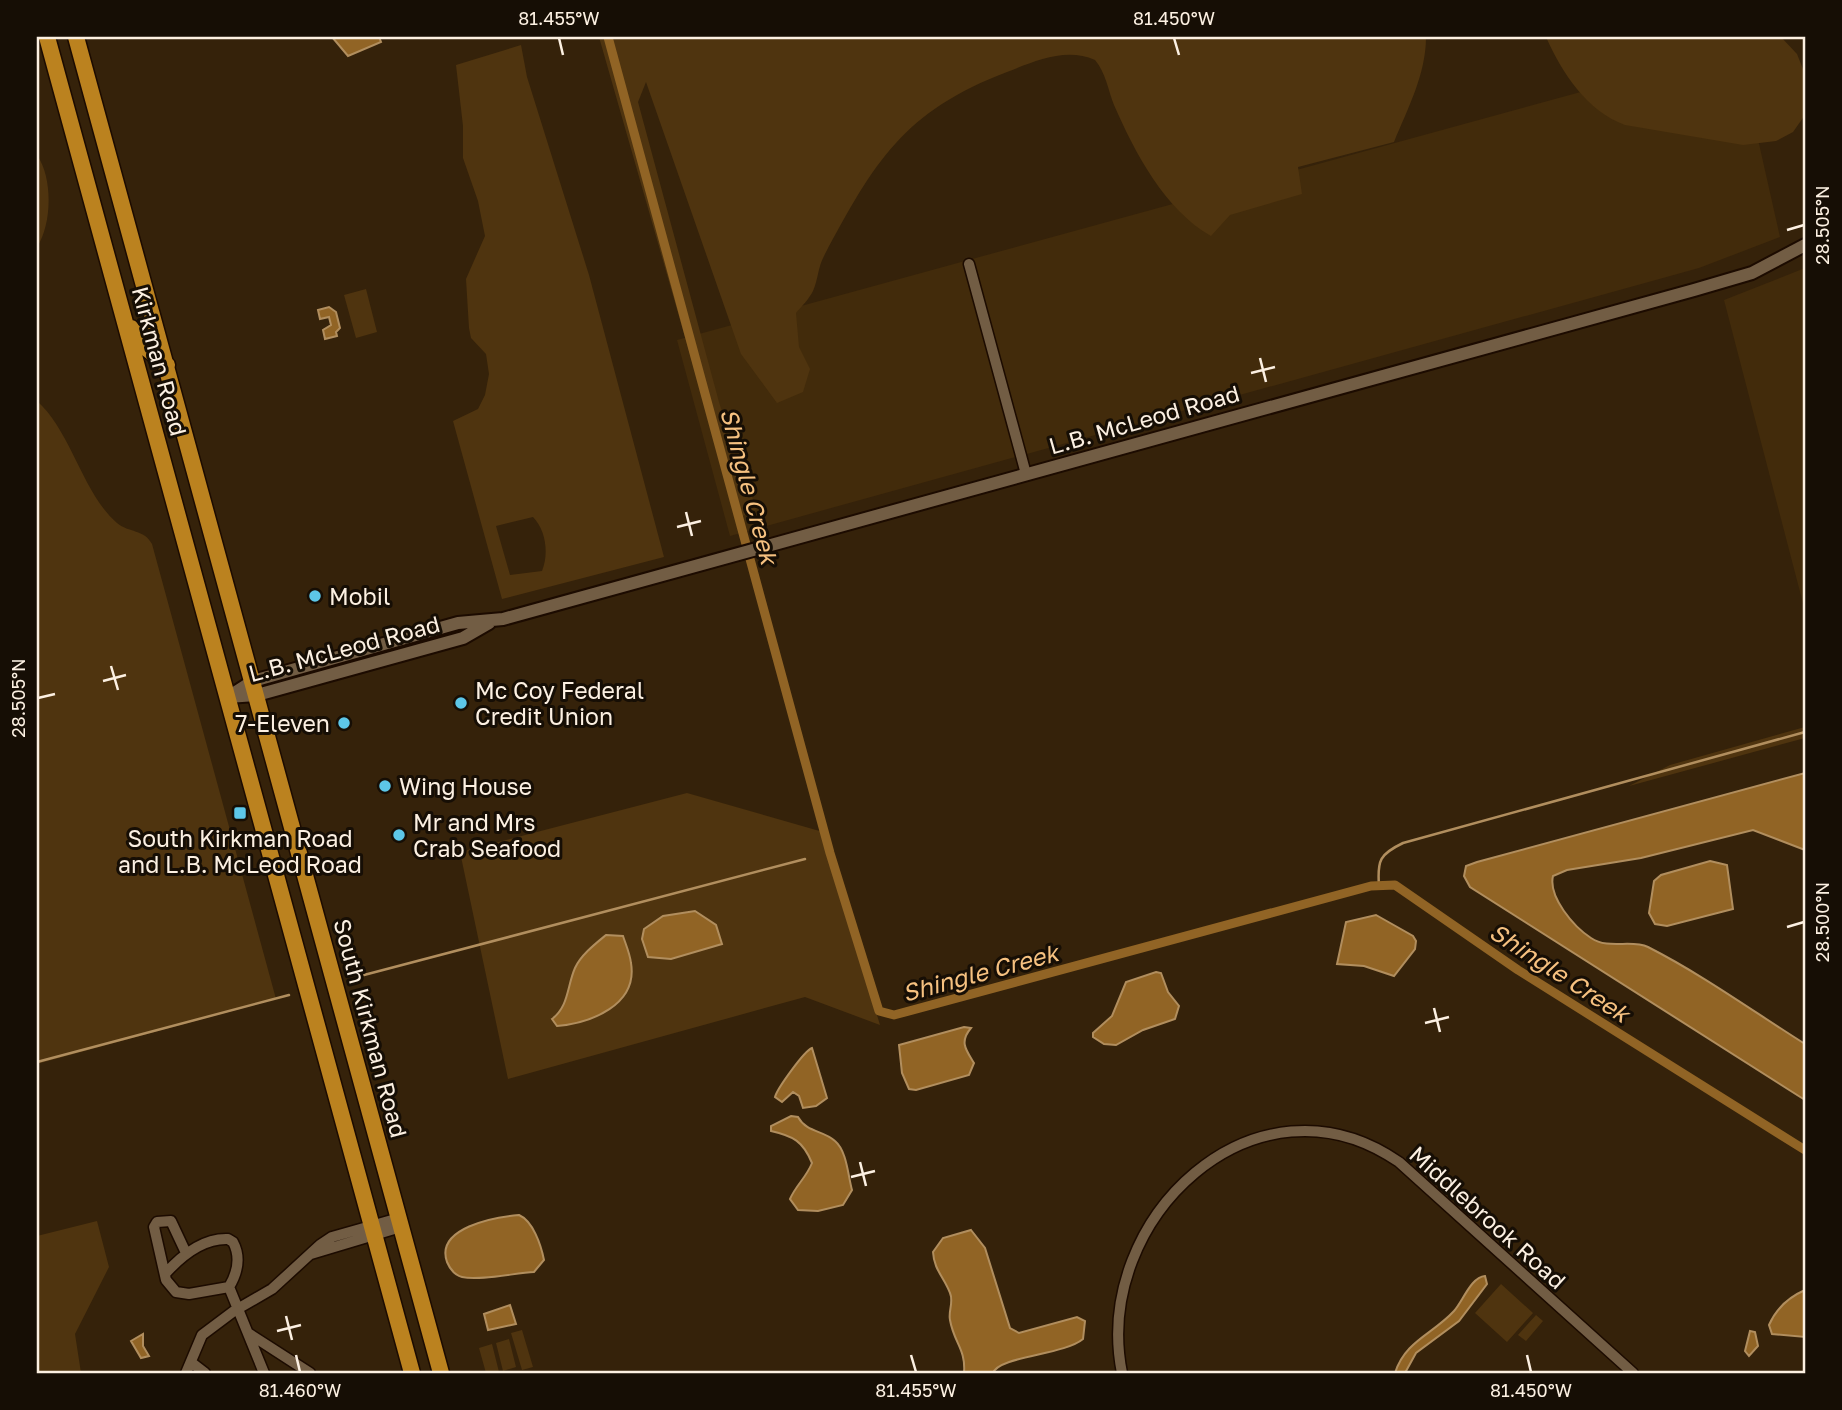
<svg xmlns="http://www.w3.org/2000/svg" width="1842" height="1410" font-family="'Golos Text',sans-serif">
	<rect width="100%" height="100%" fill="#35220a"/>
	<!-- built -->
	<path fill="#422b0b" d="M1735 37 1780 237 1699 268 730 536 677 340 1650 73Z
		M1805 268V611L1724 300Z"/>
	<!-- green -->
	<path fill="#4f340f" fill-rule="evenodd" d="M599 37H1426C1426 74 1408 108 1394 142L1298 167 1302 194 1230 215 1211 236C1165 210 1135 153 1114 105 1108 90 1106 73 1095 60 1066 47 1035 61 1007 72 904 111 874 162 824 256 818 267 818 280 813 291 809 299 802 306 796 313L799 347 810 369 803 392 777 403 741 354 646 82 638 102 719 402 740 468 757 509 737 519Z
		M1546 37H1781L1797 54 1805 74V115L1793 132 1776 141 1743 145 1625 125C1587 111 1562 73 1546 37Z
		M521 45 527 77 589 275 664 557 502 599 453 421 478 409 485 395 489 374 486 354 471 338 469 328 466 279 485 236 478 201 463 158V126L456 65ZM533 517C546 530 549 554 542 571L510 575 496 526Z
		M37 155C53 178 52 224 37 247Z
		M366 289 377 332 356 338 344 295Z
		M37 401C71 431 83 494 117 523 129 533 144 529 152 544L276 999 37 1064Z
		M1805 727V738L1629 786 1670 765Z
		M687 793 823 832 880 1025 805 997 508 1079 460 852Z
		M97 1221 109 1267 75 1334 81 1373H37V1236Z
		M1501 1284 1533 1313 1507 1342 1475 1313Z
		M1536 1315 1543 1321 1526 1341 1518 1335Z
		M522 1330 533 1367 522 1370 511 1333Z
		M509 1339 516 1367 503 1371 496 1343Z
		M492 1344 499 1372 486 1373 479 1348Z"/>
	<!-- water -->
	<path fill="#916425" stroke="#b18e5e" stroke-width="2" d="M332 37H379L381 42 348 56Z
		M329 307 336 312 340 328 336 332 337 336 325 339 323 330 331 325 329 317 320 319 318 310Z
		M1805 773V850L1753 830 1641 858 1567 870 1553 876C1548 897 1574 927 1591 938 1609 950 1631 939 1648 947 1703 975 1754 1012 1805 1044V1100L1470 887 1464 876 1466 866 1477 862Z
		M1710 861 1727 865 1733 909 1667 926 1655 924 1649 913 1654 881 1661 875Z
		M695 911 716 925 722 944 671 959 648 957 642 939 644 929 663 916Z
		M1376 915 1413 936 1416 941 1415 949 1394 976 1364 966 1337 964 1346 922Z
		M606 935 623 936C626 945 630 954 631 963 638 1005 591 1023 557 1026L552 1019C569 1006 567 986 575 968 581 955 595 944 606 935Z
		M1156 972 1161 973 1168 992 1179 1006 1175 1019 1143 1030 1116 1045 1104 1044 1093 1037V1033L1112 1016 1126 982Z
		M964 1027 971 1028C959 1042 966 1050 974 1063L969 1075 916 1090 909 1089 902 1073 899 1045Z
		M812 1048 827 1098 816 1106 803 1108 799 1096 793 1092 782 1102 775 1097C777 1089 804 1051 812 1048Z
		M791 1116 798 1117C807 1133 823 1130 835 1141 847 1151 848 1176 852 1190L843 1205 818 1211 798 1210 790 1199C796 1185 806 1178 812 1163 803 1141 793 1136 771 1131V1126Z
		M519 1215C533 1221 541 1245 544 1260L534 1272C515 1273 479 1281 462 1277 454 1275 450 1269 447 1262 435 1228 494 1217 519 1215Z
		M971 1230 985 1248 1010 1328 1019 1333 1077 1317 1085 1321 1083 1339C1064 1355 999 1356 993 1373H964C966 1349 954 1343 950 1320 948 1311 954 1302 950 1293 944 1277 934 1270 933 1252L943 1238Z
		M1485 1276 1487 1284 1459 1321 1416 1353 1405 1373H1395C1405 1341 1433 1334 1454 1311 1463 1301 1471 1277 1485 1276Z
		M1805 1290V1337L1772 1334 1769 1325C1776 1309 1789 1297 1805 1290Z
		M510 1305 516 1324 488 1330 484 1314Z
		M1750 1331 1755 1332 1758 1346 1749 1356 1745 1351Z
		M143 1334V1346L149 1356 141 1358 131 1341Z"/>
	<g fill="none" stroke-linecap="round" stroke-linejoin="round">
		<!-- stream -->
		<path stroke="#b18e5e" stroke-width="2.5" d="M1379 886C1377 860 1380 854 1403 843L1805 732
			M364 975 805 859
			M37 1062 289 995"/>
		<!-- canal -->
		<path stroke="#916425" stroke-width="9" d="M608 37 830 853 879 1011 894 1015 1371 886 1395 885 1518 970 1805 1150"/>
		<!-- minor casing -->
		<g stroke="#1c0b00" stroke-width="13">
			<path id="minor" d="M969 264 1026 474
				M186 1253 171 1221 157 1222 154 1227 166 1280 176 1292 189 1294 229 1287 264 1373
				M311 1254 401 1227
				M165 1274C181 1256 202 1238 228 1239L233 1242C241 1257 238 1272 229 1287
				M248 1333 310 1373
				M192 1363 205 1373
				M186 1373 202 1335 234 1311 272 1289 320 1245 332 1237 399 1218
				M1122 1373C1091 1219 1256 1063 1399 1162L1633 1373"/>
		</g>
		<!-- tertiary casing -->
		<g stroke="#1c0b00" stroke-width="16">
			<path id="tertiary" d="M228 697 253 681 458 623 503 619 1694 290 1752 273 1805 245
				M228 697 257 695 463 638 489 623"/>
		</g>
		<!-- primary casing -->
		<g stroke="#1c0b00" stroke-width="19">
			<path id="primary" d="M47 37 412 1373
				M76 37 441 1373
				M131 328 145 347 167 365"/>
		</g>
		<!-- minor -->
		<use href="#minor" stroke="#725d44" stroke-width="10"/>
		<!-- tertiary -->
		<use href="#tertiary" stroke="#725d44" stroke-width="12"/>
		<!-- primary -->
		<use href="#primary" stroke="#bb821f" stroke-width="16"/>
	</g>
	<!-- ticks -->
	<path fill="none" stroke="#fcf0e2" stroke-width="2.5" d="M559 38 563 55M1174 38 1179 55M1787 230 1804 225M1260 358 1266 382M1251 373 1275 367M686 512 692 536M677 527 701 521M111 666 118 690M103 681 126 675M38 698 55 694M1787 927 1804 922M1434 1008 1440 1032M1425 1023 1449 1017M860 1162 866 1186M851 1177 875 1171M286 1316 292 1340M277 1331 301 1325M296 1355 300 1372M911 1355 916 1372M1527 1355 1531 1372"/>
	<!-- markers -->
	<g fill="#5dc7e8" stroke="#160e05" stroke-width="2.5">
		<circle cx="315" cy="596" r="7"/>
		<circle cx="461" cy="703" r="7"/>
		<circle cx="344" cy="723" r="7"/>
		<circle cx="385" cy="786" r="7"/>
		<rect x="233" y="806" width="14" height="14" rx="3.5"/>
		<circle cx="399" cy="835" r="7"/>
	</g>
	<g text-anchor="middle" dominant-baseline="central" stroke-width="6" stroke-linejoin="round" paint-order="stroke">
		<!-- street labels -->
		<g font-size="23" fill="#fcf0e2" stroke="#160e05">
			<text transform="translate(160 361) rotate(75)">Kirkman Road</text>
			<text transform="translate(1144 419) rotate(-16)">L.B. McLeod Road</text>
			<text transform="translate(344 648) rotate(-15)">L.B. McLeod Road</text>
			<text transform="translate(371 1028) rotate(75)">South Kirkman Road</text>
			<text transform="translate(1488 1217) rotate(42)">Middlebrook Road</text>
		</g>
		<!-- poi labels -->
		<g font-size="23" fill="#fcf0e2" stroke="#160e05" text-anchor="start">
			<text x="329" y="596">Mobil</text>
			<text x="475" y="690">Mc Coy Federal<tspan x="475" dy="26">Credit Union</tspan></text>
			<text x="330" y="723" text-anchor="end">7-Eleven</text>
			<text x="399" y="786">Wing House</text>
			<text x="413" y="822">Mr and Mrs<tspan x="413" dy="26">Crab Seafood</tspan></text>
			<text x="240" y="838" text-anchor="middle">South Kirkman Road<tspan x="240" dy="26">and L.B. McLeod Road</tspan></text>
		</g>
		<!-- water labels -->
		<g font-size="24" font-style="italic" fill="#f6c180" stroke="#160e05">
			<text transform="translate(750 486) rotate(75)">Shingle Creek</text>
			<text transform="translate(980 972) rotate(-15)">Shingle Creek</text>
			<text transform="translate(1560 972) rotate(33)">Shingle Creek</text>
		</g>
	</g>
	<!-- border -->
	<rect width="1842" height="1410" fill="none" stroke="#160e05" stroke-width="77"/>
	<rect x="38" y="38" width="1766" height="1334" fill="none" stroke="#fcf0e2" stroke-width="2.5"/>
	<g font-size="18" text-anchor="middle" fill="#fcf0e2">
		<text x="559" y="25">81.455°W</text>
		<text x="1174" y="25">81.450°W</text>
		<text transform="translate(1823 225) rotate(-90)" y="6">28.505°N</text>
		<text transform="translate(19 698) rotate(-90)" y="6">28.505°N</text>
		<text transform="translate(1823 922) rotate(-90)" y="6">28.500°N</text>
		<text x="300" y="1397">81.460°W</text>
		<text x="916" y="1397">81.455°W</text>
		<text x="1531" y="1397">81.450°W</text>
	</g>
</svg>
